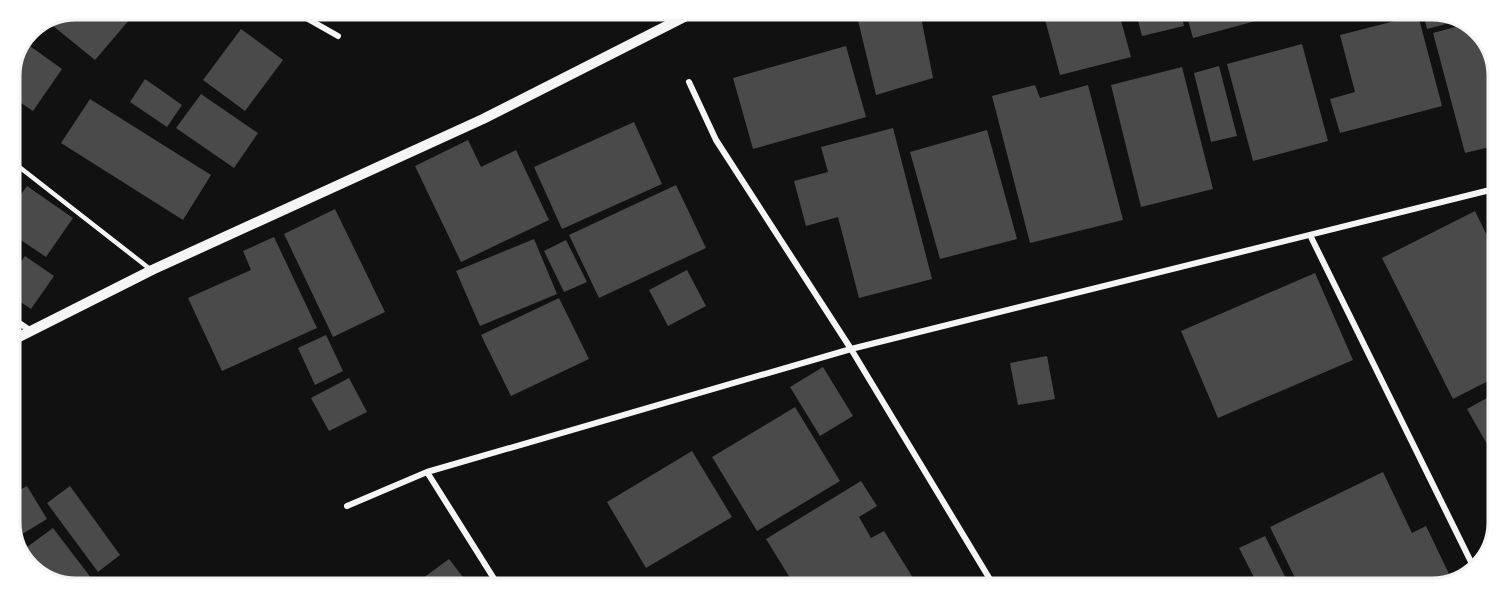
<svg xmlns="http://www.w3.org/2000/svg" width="1508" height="597" font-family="'Source Serif 4',serif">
	<rect width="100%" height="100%" fill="#111"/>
	<!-- building -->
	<path fill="#4a4a4a" d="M75 9H133L136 12 95 60 47 21Z
		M856 12H920L933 78 876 95Z
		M1043 12 1119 13 1131 57 1060 75Z
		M1136 13H1181L1184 26 1142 36Z
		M1186 13H1281V14L1193 38Z
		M1423 14H1458L1465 19 1427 29Z
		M1418 15 1442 106 1340 133 1330 99 1355 92 1340 35Z
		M1470 23 1486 35 1499 71 1498 145 1465 153 1433 33Z
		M241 29 283 60 245 111 203 80Z
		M23 41 62 69 33 111 9 95V71Z
		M1302 44 1328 141 1253 161 1227 64Z
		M846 46 866 117 753 149 733 78Z
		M1219 66 1237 136 1211 142 1194 73Z
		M1182 67 1213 189 1141 207 1111 85Z
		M145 79 182 105 167 127 130 102Z
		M1035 85 1040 98 1088 85 1123 220 1030 243 992 96Z
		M201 94 258 133 234 168 176 128Z
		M90 99 211 175 183 220 61 143Z
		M634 122 662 184 562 229 534 167Z
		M893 128 932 279 859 298 838 217 806 226 794 181 828 172 821 147Z
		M987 130 1017 239 940 259 910 152Z
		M468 140 481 167 516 150 549 220 461 262 415 166Z
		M676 185 706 248 599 298 569 235Z
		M27 186 73 218 46 257 9 232V211Z
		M335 209 385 312 333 337 284 234Z
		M1475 211 1497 256 1496 377 1453 399 1382 258Z
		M274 237 317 328 222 371 188 298 251 270 243 251Z
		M534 239 557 294 480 326 456 271Z
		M566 240 587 282 564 292 544 251Z
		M25 256 54 276 31 309 9 294V278Z
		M687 270 706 306 668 326 649 290Z
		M1315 273 1353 360 1218 418 1181 331Z
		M559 298 589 359 511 396 481 335Z
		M326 335 343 371 315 385 298 348Z
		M1047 356 1055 399 1018 405 1010 363Z
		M823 367 853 416 820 436 790 387Z
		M349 378 367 412 329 431 311 398Z
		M1496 393 1495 458 1467 409Z
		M795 407 840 481 757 531 712 457Z
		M692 451 732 517 646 568 607 502Z
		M1383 472 1412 533 1426 526 1450 576 1424 588H1300L1270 527Z
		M861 481 877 506 859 517 871 538 884 531 918 586H795L766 539Z
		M27 486 47 519 14 539 9 526V496Z
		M70 486 120 555 98 572 47 503Z
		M53 528 95 583H50L22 562 19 553Z
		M1265 536 1290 587H1259L1239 548Z
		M449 559 469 585 415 584Z"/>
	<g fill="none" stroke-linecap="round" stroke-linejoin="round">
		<!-- service -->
		<path stroke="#f5f5f5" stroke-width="4.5" d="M9 159 150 269"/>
		<!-- minor -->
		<path stroke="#f5f5f5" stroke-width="6" d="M292 10 338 36
			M689 82 716 140 851 349 994 586
			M1310 235 1475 570
			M9 316 31 331
			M427 472 498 585
			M347 506 427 472 851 349 1498 188"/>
		<!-- tertiary -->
		<path stroke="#f5f5f5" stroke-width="10" d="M9 342 152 270 483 119 696 11"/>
	</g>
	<!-- crop -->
	<path d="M0 0H1508V597H0ZM76 20H1432A56 56 0 0 1 1488 76V522A56 56 0 0 1 1432 578H76A56 56 0 0 1 20 522V76A56 56 0 0 1 76 20Z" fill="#fff" fill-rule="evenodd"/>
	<path fill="none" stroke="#f5f5f5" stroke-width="3" d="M76 20H1432A56 56 0 0 1 1488 76V522A56 56 0 0 1 1432 578H76A56 56 0 0 1 20 522V76A56 56 0 0 1 76 20Z"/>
</svg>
